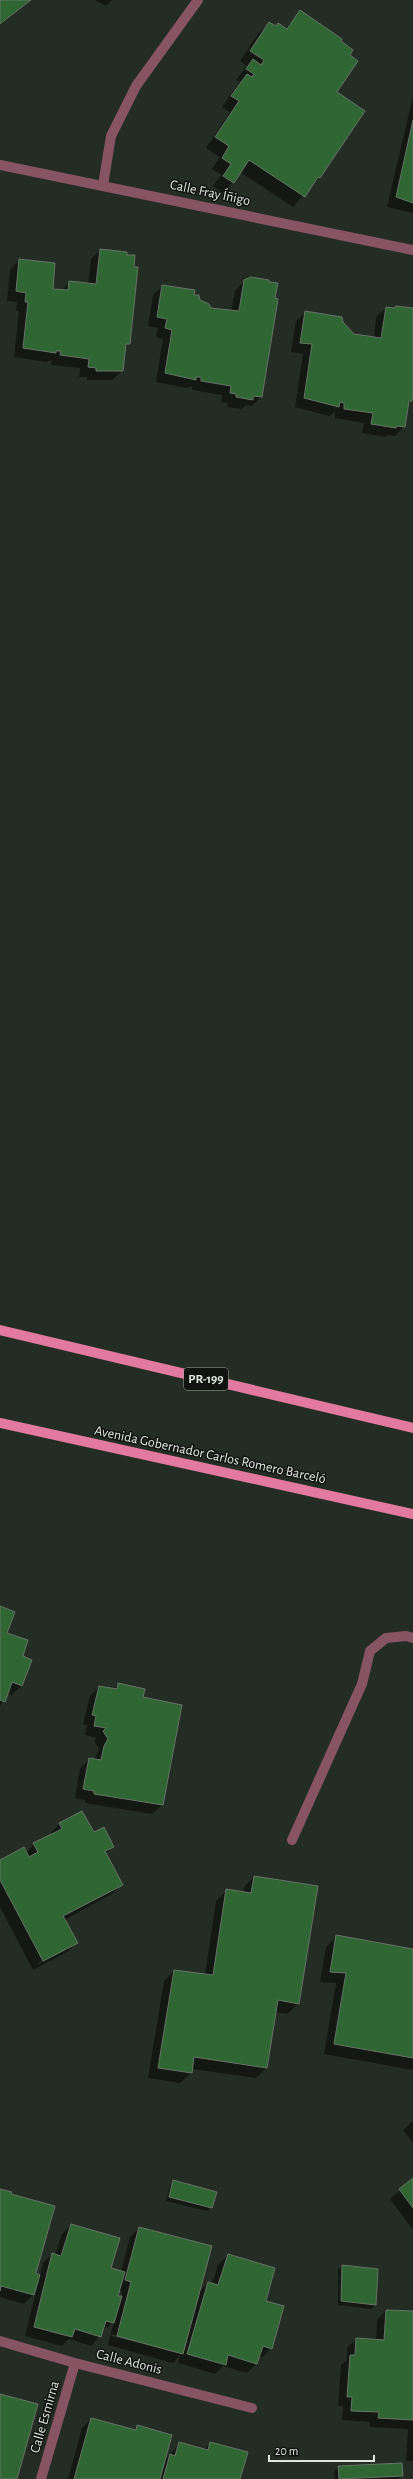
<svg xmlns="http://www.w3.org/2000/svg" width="413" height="2479" font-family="'Alegreya Sans',sans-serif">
	<rect width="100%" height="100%" fill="#242d24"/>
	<!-- shadow -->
	<path fill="#0007" fill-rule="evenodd" d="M0 0H31L0 25Z
		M95 0H112L106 6Z
		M300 12 335 92 319 177 293 207 240 172 233 182 223 193 213 186 221 175 232 183V181L212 169 220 157 206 148 230 112 222 107 240 82 236 80 247 66 240 61 258 34 269 23 285 29Z
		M413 96V213L387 207Z
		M100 250 129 343 124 348 122 371 112 380H87V377H79L80 368 51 365 52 360 46 362 14 357 19 311H16L17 302 7 301 10 270 19 260 52 290 61 291 70 282 88 284 91 259Z
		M244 281 261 397 252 406 246 405 242 409 227 407 228 403 221 402 222 395 192 390V386L186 388 156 382 163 339 156 337 158 328 148 326 153 295 162 286 193 296 210 309 231 312 235 291Z
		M386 308 413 312V386L404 427 395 436 388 435 386 437 362 433 364 423 335 418V412L329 416 295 407 303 354 291 352 296 321 306 312 342 322 353 335 374 338 376 317Z
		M0 1607 6 1633 21 1657V1686L12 1695 7 1693 0 1706Z
		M118 1684 142 1698 181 1706 162 1805 152 1814 85 1803V1800L75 1798 80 1768 90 1759 94 1760 99 1749 94 1741 97 1738 85 1735 87 1726 83 1724 90 1696 99 1687 113 1690Z
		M82 1812 93 1833 113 1846 105 1854 121 1885 112 1894 64 1920 76 1943 67 1952 33 1970 0 1907V1862L26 1853 34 1844 51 1835 50 1834 59 1824ZM66 1948V1950L39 1964 38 1963Z
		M254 1877 298 2003 288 2014 275 2012 266 2068 256 2078 192 2069 191 2073 180 2083 148 2078 164 1981 174 1971 205 1975 216 1901 227 1890 243 1893 244 1887Z
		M337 1936 413 1950V2070L324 2054 336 1983 320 1982 326 1947Z
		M413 2121V2143L403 2130Z
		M413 2180V2230L390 2199Z
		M174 2181 211 2207 207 2211 166 2201 170 2186Z
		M0 2190 54 2207 35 2274 40 2276 43 2263 52 2254 55 2255 62 2234 71 2225 110 2269 121 2272 130 2237 139 2228 199 2292 208 2283 212 2284 218 2265 228 2255 264 2302 271 2348 262 2358 258 2356 256 2364 247 2373 223 2366 215 2374 178 2363 180 2355 173 2363 108 2345 114 2321 102 2331 100 2336 91 2346 69 2339 62 2346 25 2336 39 2279H37L33 2295 24 2304 0 2297ZM118 2290 122 2291 121 2297 116 2296ZM112 2334 177 2351V2353L111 2336Z
		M342 2266 375 2305 371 2309 338 2305V2270Z
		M386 2311 413 2312V2461H406L408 2429 370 2427V2422L342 2420 343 2406H338L341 2365 347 2360V2348L357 2339 376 2340 377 2320Z
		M91 2419 134 2430 138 2426 163 2462 180 2443 203 2450 211 2443 239 2479H68L82 2428Z
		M338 2467 402 2476 398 2479H335L334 2471Z"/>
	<!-- building -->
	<path fill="#2f6633" stroke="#687368" d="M0 0H31L0 24Z
		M300 10 342 39 341 41 353 50 350 55 358 61 337 92 365 111 320 178 318 177 305 197 249 160 234 183 223 176 231 164 222 158 229 146 215 137 239 101 231 96 247 74 252 77 254 74 246 69 253 59 261 65 264 60 250 51 269 22 276 26 278 23 287 29Z
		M413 120V203L396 197Z
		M100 249 127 252V255H135L134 267H138L130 344H126L123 371H96V368L88 367 89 359 60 355 61 351H56V353L23 348 28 302H25L26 293 16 291 19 259 55 263 53 289 68 290 69 281 96 284Z
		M251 277 269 280V282L278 283 275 298 278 299 262 397 253 396V400L236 397V394L230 393 231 386 201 381V377H196V380L165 373 172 330 165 328 167 319 157 317 162 285 195 290 194 295H199L200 300 209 304 211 308 239 311 244 280Z
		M396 306 413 308V392L412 401H409L405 427 397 426 396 428 371 424 373 413 344 409V403L340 402 339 407 304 398 312 344 300 343 305 311 342 317 343 322 354 334 381 338 386 307 395 308Z
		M0 1606 15 1612 7 1633 28 1640 23 1656 32 1660 22 1686 12 1682 5 1702 0 1700Z
		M118 1683 145 1689 143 1697 182 1705 163 1805 94 1794V1791L83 1789 89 1758 101 1760 104 1746 108 1739 103 1731 106 1728 94 1726 96 1716 92 1715 99 1686 117 1689Z
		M82 1811 94 1832 104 1827 114 1847 105 1851 123 1885 63 1916 78 1943 43 1961 0 1880V1860L24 1847 29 1857 38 1852 33 1843 62 1829 59 1823Z
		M254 1876 318 1886 299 2004 278 2000 267 2068 194 2057 192 2073 158 2068 174 1970 213 1975 226 1889 251 1893Z
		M336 1935 413 1949V2058L334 2044 346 1973 330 1972Z
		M413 2178V2208L399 2189Z
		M173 2180 217 2192 212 2208 169 2197Z
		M0 2189 12 2192 11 2194 55 2206 36 2273 40 2275 34 2295 1 2286 0 2291Z
		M71 2224 120 2238 111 2268 125 2272 118 2296H122L114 2323 106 2321 101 2337 75 2329 72 2337 34 2327 52 2253 61 2256Z
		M139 2227 212 2246 183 2354 117 2336 131 2282 125 2280Z
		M228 2254 275 2268 266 2301 284 2306 272 2349 263 2346 257 2364 228 2355 226 2365 187 2354 208 2282 218 2285Z
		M342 2265 378 2269 376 2305 341 2301Z
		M386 2310 413 2311V2420L378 2418 379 2412 351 2411 352 2397H347L350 2355H355L356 2338 384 2340Z
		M0 2394 38 2404 17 2479H0Z
		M91 2418 136 2430 137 2425 172 2435 160 2479H74Z
		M179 2442 208 2450 210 2442 248 2452 240 2479H163L170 2454 175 2456Z
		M402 2463 403 2476 339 2479 338 2466Z"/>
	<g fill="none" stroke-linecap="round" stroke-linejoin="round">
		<!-- minor -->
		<path stroke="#875464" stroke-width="10" d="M0 165 413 250
			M103 185 111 136 136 86 198 0
			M292 1840 362 1684 370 1651 386 1638 406 1636 413 1638
			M0 2341 75 2363 252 2408
			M41 2479 75 2363"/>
		<!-- major -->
		<path stroke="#e2799e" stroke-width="10" d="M0 1330 413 1428
			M0 1423 413 1514"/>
	</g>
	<g text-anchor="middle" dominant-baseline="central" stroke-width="3" stroke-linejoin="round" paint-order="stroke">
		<!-- shield labels -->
		<rect fill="#101410" stroke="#a1a6a1" stroke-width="1" x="184" y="1368" width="44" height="22" rx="3"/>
		<g font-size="13" font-weight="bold" fill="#dfe5df">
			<text x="206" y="1379">PR-199</text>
		</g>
		<!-- street labels -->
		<g font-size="14" fill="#dfe5df" stroke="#101410">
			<text transform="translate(210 193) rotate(12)">Calle Fray Íñigo</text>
			<text transform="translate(210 1455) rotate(12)">Avenida Gobernador Carlos Romero Barceló</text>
			<text transform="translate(129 2362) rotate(14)">Calle Adonis</text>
			<text transform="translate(45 2417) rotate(-74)">Calle Esmirna</text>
		</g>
	</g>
	<!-- scale -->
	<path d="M269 2455v6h105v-6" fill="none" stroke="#dfe5df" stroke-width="2"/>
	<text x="275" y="2455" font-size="12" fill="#dfe5df" stroke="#101410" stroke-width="3" paint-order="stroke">20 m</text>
</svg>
